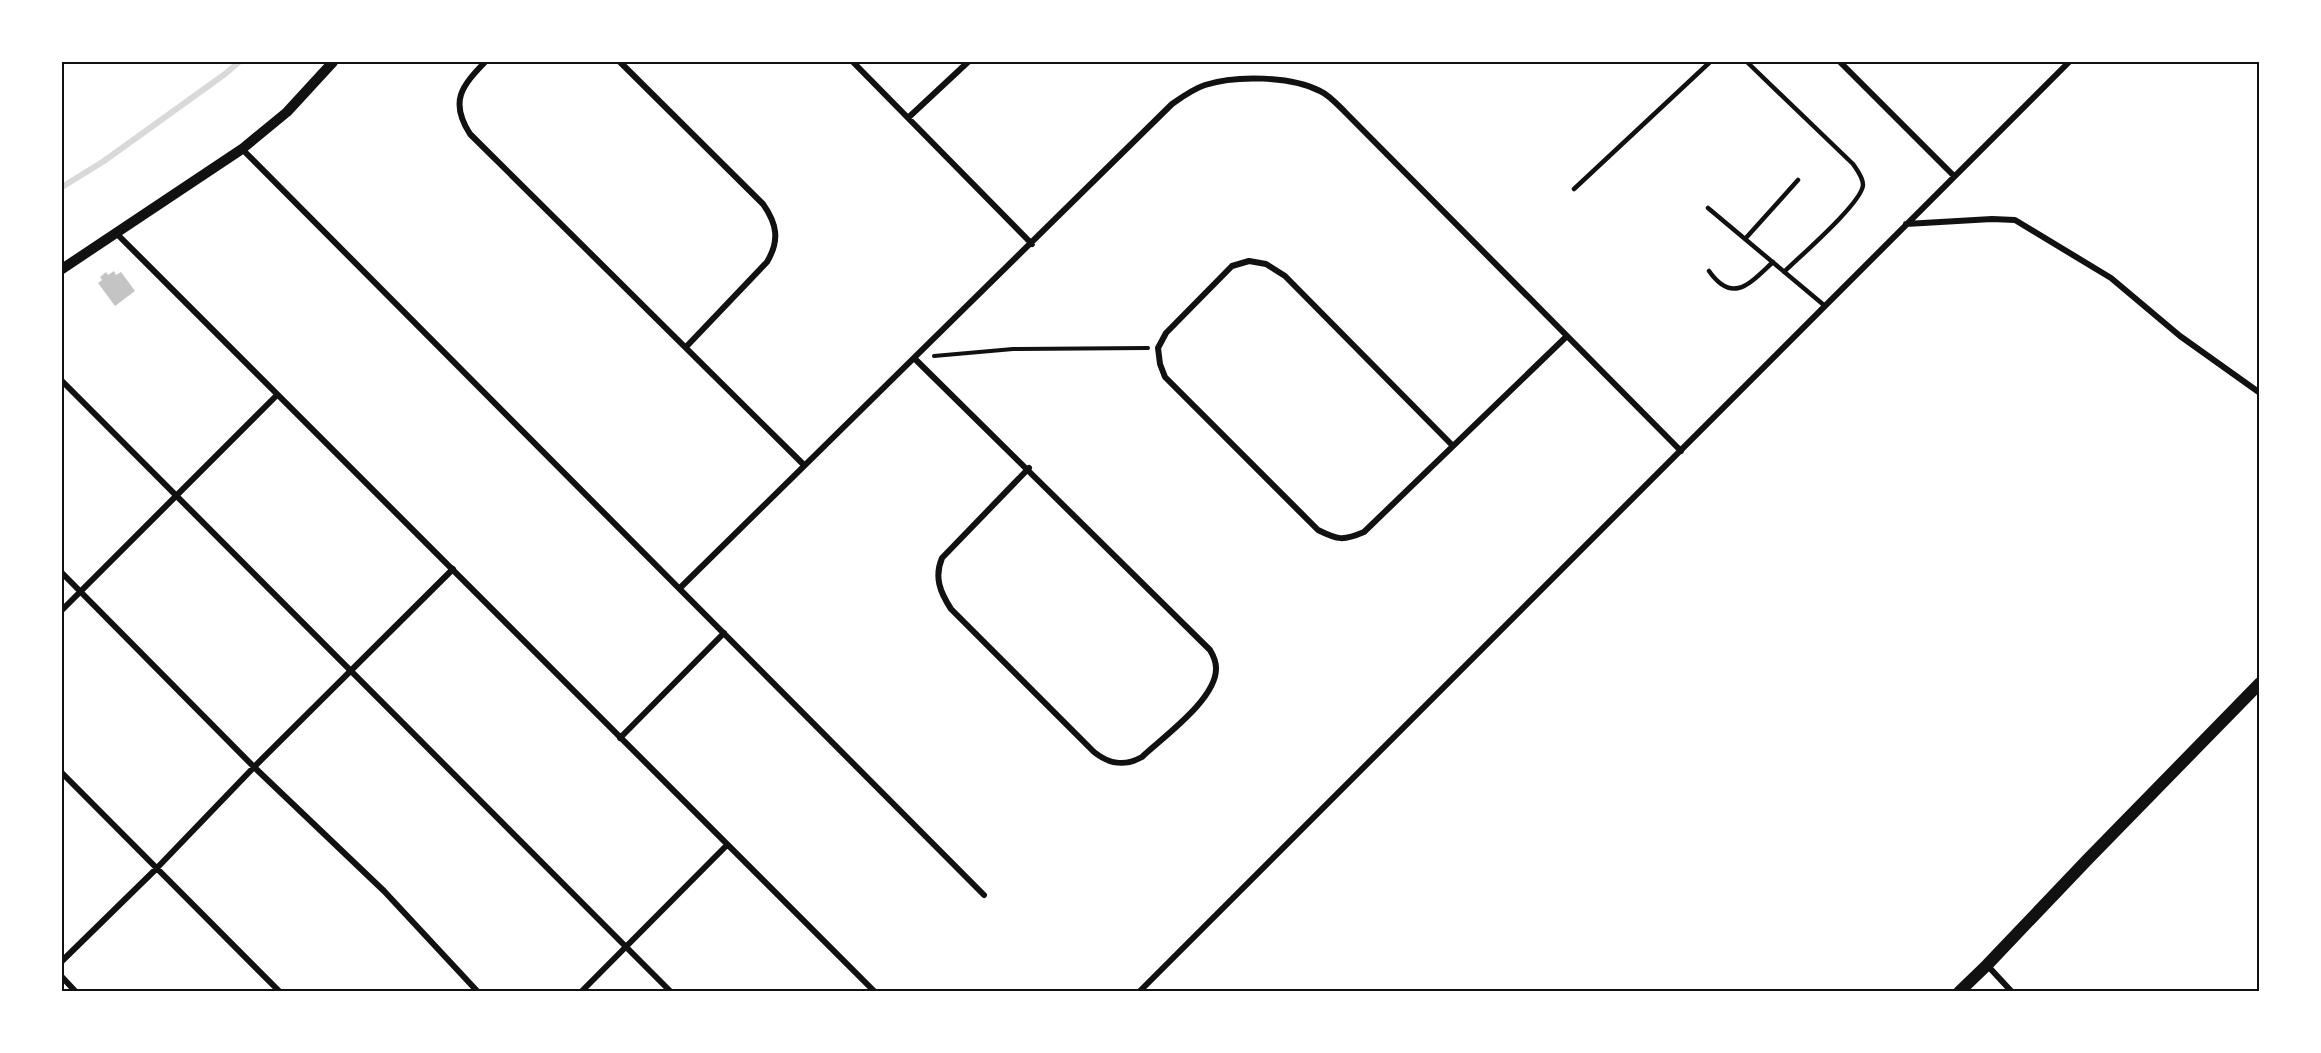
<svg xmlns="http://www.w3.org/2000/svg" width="2321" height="1053" font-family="Merriweather,serif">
	<rect width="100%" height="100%" fill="#fff"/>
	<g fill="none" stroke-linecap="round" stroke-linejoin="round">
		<!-- stream -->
		<path stroke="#d9d9d9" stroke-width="6" d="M62 187 104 161 225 74 239 62"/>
	</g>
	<!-- building -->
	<path fill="#c4c4c4" d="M114 271 116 275 121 272 135 291 115 306 98 283 102 280 100 277 106 272 108 275Z"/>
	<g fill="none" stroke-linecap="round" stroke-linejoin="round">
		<!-- path -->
		<path stroke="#111" stroke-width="4" d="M934 356 1013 349 1148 348"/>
		<!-- service -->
		<path stroke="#111" stroke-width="4.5" d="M1747 62 1853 164C1857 170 1863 177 1863 185 1862 203 1799 257 1784 272
			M1574 189 1710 62
			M1708 208 1825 306
			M1745 239 1798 180
			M1709 271C1733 305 1750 283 1773 262"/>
		<!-- minor -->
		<path stroke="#111" stroke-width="6" d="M485 62C462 86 449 101 470 134L804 465
			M620 62 763 204C777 224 780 240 767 262L686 347
			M853 62 1032 244
			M1840 62 1954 176
			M909 117 968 62
			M242 149 984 895
			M1906 224 1992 219 2015 220 2111 278 2180 336 2260 393
			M116 233 875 992
			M914 358 1210 650C1213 655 1216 661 1216 668 1217 699 1163 737 1142 757 1124 767 1109 764 1094 752L951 609C940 592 934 577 942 558L1029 468
			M62 381 671 992
			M1453 446 1285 276 1266 264 1249 261 1232 266 1166 333 1158 348 1160 364 1165 377 1318 530C1338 540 1343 541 1364 532L1567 336
			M62 573 254 767 384 891 478 992
			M680 588 1172 104C1182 97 1193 89 1205 85 1236 75 1291 76 1320 91 1329 95 1338 105 1345 112L1681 451
			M62 610 277 395
			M620 738 724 633
			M62 773 280 992
			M62 961 156 869 254 767 453 569
			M1987 965 2012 992
			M62 977 76 992
			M581 992 727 845
			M1139 992 2069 62"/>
		<!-- tertiary -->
		<path stroke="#111" stroke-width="10" d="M62 269 242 149 287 112 333 62"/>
		<!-- secondary -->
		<path stroke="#111" stroke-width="12" d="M1959 992 1987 965 2088 859 2260 683"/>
	</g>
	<!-- border -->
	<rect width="2321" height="1053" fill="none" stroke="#ffffff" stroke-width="126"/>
	<rect x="63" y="63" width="2195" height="927" fill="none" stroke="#111" stroke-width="2"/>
</svg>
